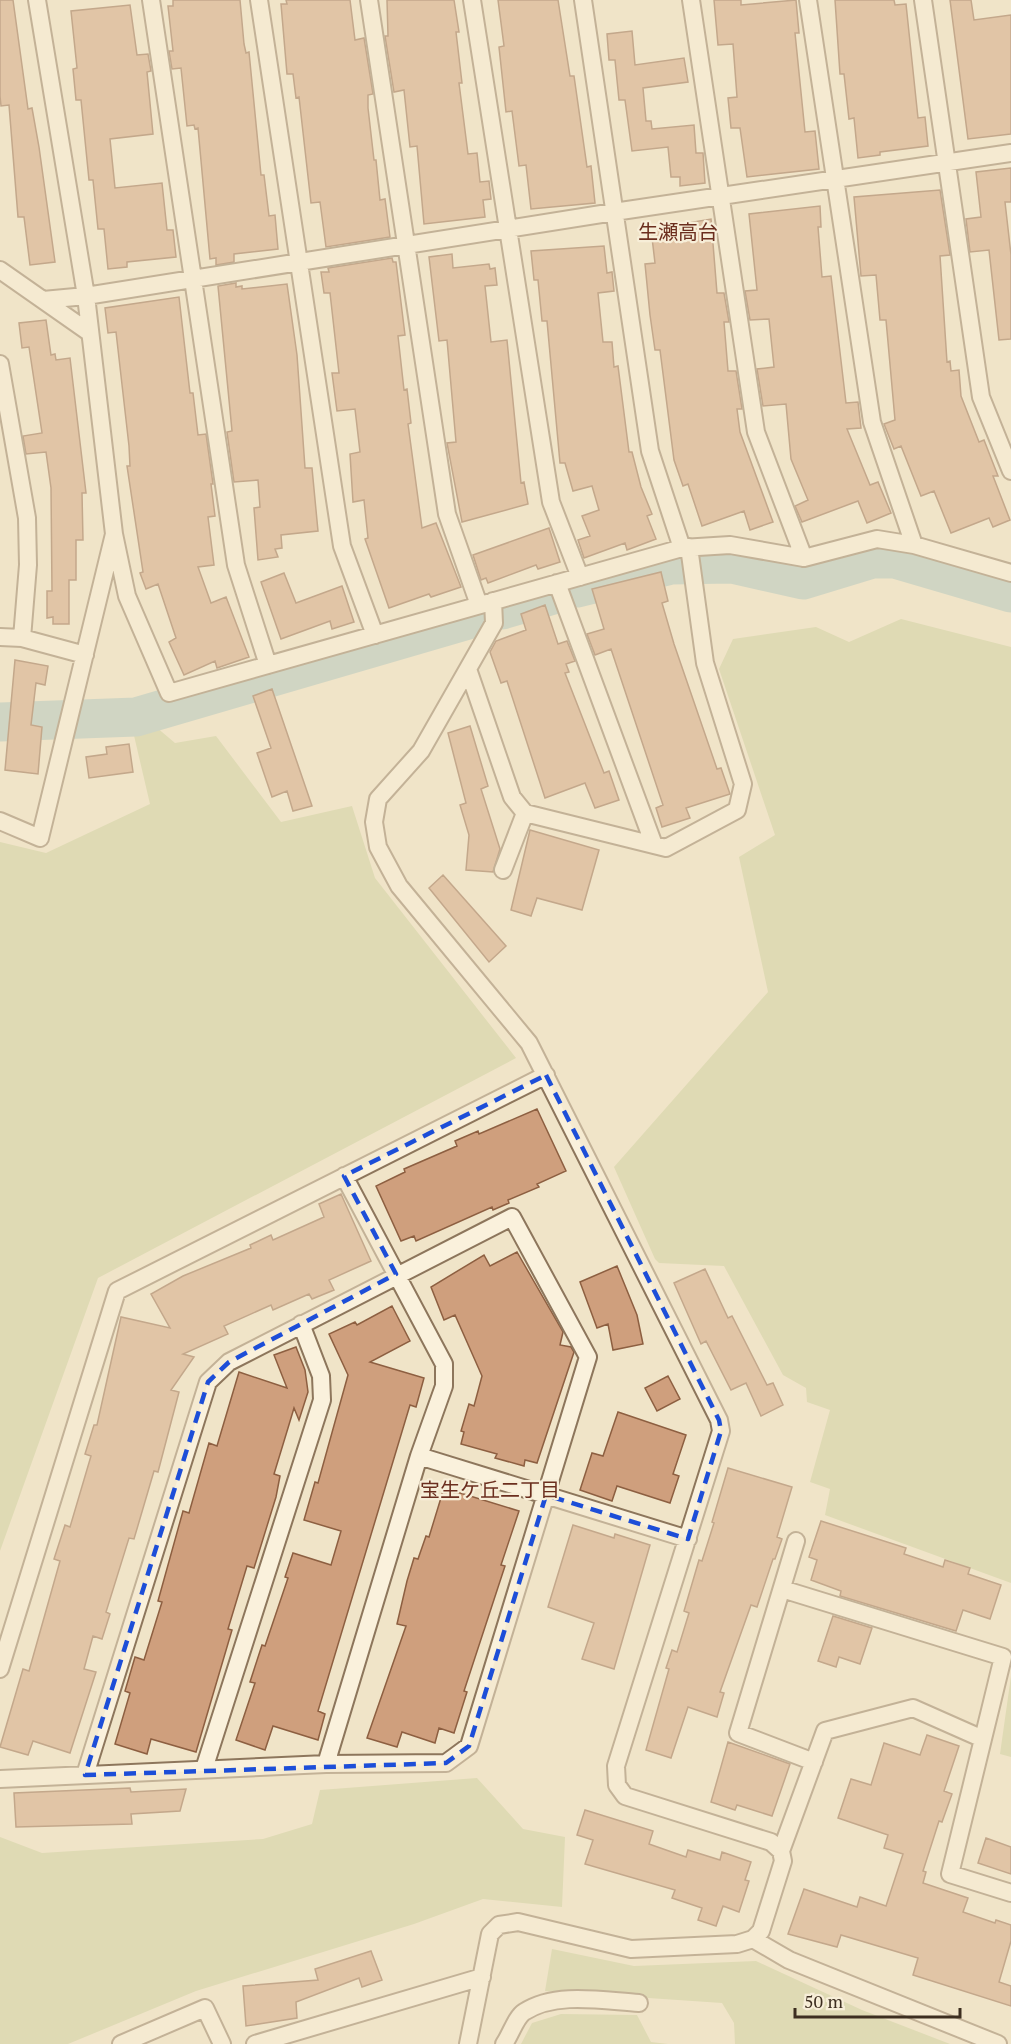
<svg xmlns="http://www.w3.org/2000/svg" width="1011" height="2044" font-family="'PT Serif','Noto Sans JP',serif">
	<rect width="100%" height="100%" fill="#f0e4c8"/>
	<!-- green -->
	<path fill="#c9cf9b" d="M901 619 1011 647V1583L825 1515 830 1489 810 1482 830 1410 807 1402 806 1388 783 1375 724 1266 659 1263 655 1259 614 1167 768 992 739 857 775 835 719 669 733 639 816 627 849 642Z
		M149 721 175 743 216 736 281 822 352 806 375 878 516 1058 98 1278 0 1551V842L46 853 150 804 132 727Z
		M1011 1676V1757L1000 1754Z
		M477 1778 523 1829 565 1837 562 1907 483 1899 414 1924 196 1991 68 2044H0V1837L42 1853 263 1839 312 1824 320 1790Z
		M552 1949 634 1966 756 1961 862 2010 950 2044H735L734 2023 722 2003 545 1991Z
		M561 2014 637 2015 651 2042 668 2044H521L532 2023Z"/>
	<g fill="none" stroke-linecap="round" stroke-linejoin="round">
		<!-- river -->
		<path stroke="#a9c4bc" stroke-width="39" d="M577 588 671 565 732 564 803 580 872 559H895L1011 593
			M502 610 553 595
			M0 722 136 717 485 615"/>
	</g>
	<!-- building -->
	<path fill="#cf9f7d" stroke="#8d5f41" stroke-width="1.5" d="M0 0H13L28 109 32 108 39 147 55 262 30 265 24 217H18L9 105 1 106 0 96Z
		M173 0H240L244 44 246 53 249 52 261 175H264L269 216 275 215 278 249 234 254V262L216 265V258L210 259 198 128 195 129 194 125 187 126 181 68 172 69 169 51H173L168 6H173Z
		M286 0H350L355 40 364 38 373 94 368 95V108L374 160H376L380 200 385 199 390 237 326 247 320 202 311 203 299 97 296 98 293 74H287L281 4H287Z
		M387 0H454L459 32H456L462 83H459L468 154 477 153 480 182 489 181 491 199 483 200 485 217 424 224 417 146 410 147 404 90 394 92 385 36H388Z
		M498 0H558L570 76H574L587 167 591 166 595 203 531 209 526 165 519 166 512 111 506 112 499 47 504 46Z
		M714 0H741V5L796 0 799 33H795L805 132 815 131 819 169 747 177 740 128H731L728 98 737 97 733 44 718 45Z
		M835 0H894L895 5 906 4 918 118 925 117 928 146 880 152V155L858 158 854 118 849 119 844 74H840Z
		M950 0H971L974 20 1011 15V134L968 139Z
		M130 5 137 55 148 54 151 71 147 72 153 134 110 139 115 188 162 183 167 230H173L176 257 127 262V267L108 269 104 229H98L93 180H89L81 100H76L73 69 77 68 71 11Z
		M632 31 635 65 684 58 688 82 643 88 646 121H651L652 129 694 125 696 153H703L705 183 680 186V177H671L668 147 632 151 625 100H619L615 60H609L607 34Z
		M1011 168V202H1005L1011 255V339L999 340 989 250 970 252 966 219 981 217 976 172Z
		M940 190 950 255 940 256 947 362 950 361 951 371 959 370 961 396 979 442 984 440 998 476H993L1010 520 993 527 989 518 951 533 934 491 921 496 901 446 894 449 884 424 895 420 886 320H880L876 275 861 276 854 197Z
		M820 206 821 227H818L822 277 831 276 846 403 858 402 861 428 847 429 870 485 878 482 891 513 867 523 858 501 802 522 795 506 808 500 791 459 786 404 763 406 757 369 774 367 769 319 750 320 745 291 757 290 749 214Z
		M711 219 717 293H724L729 322H724L728 371H736L742 409H737L740 432 773 522 750 530 744 511 702 526 688 484 683 486 674 460 660 350H655L650 315 645 264 655 263 651 229Z
		M604 246 607 273 612 272 614 291 598 293 603 342H612L614 367 618 366 629 452H632L641 487 652 514 647 516 656 539 627 550 625 543 584 558 578 540 590 536 582 516 599 510 592 486 573 491 565 463H560L547 321H542L538 280H534L531 251Z
		M452 254 453 268 489 264 490 269 495 268 497 285 485 286 491 342 507 340 521 483 524 482 528 504 462 522 447 443 456 442 447 340 439 341 429 257Z
		M392 258 393 262H396L405 335 398 336 404 390 407 389 411 423 408 424 422 528 436 523 461 587 431 597 429 594 389 608 365 539 368 538 364 500 353 502 350 454 360 452 355 409 337 411 332 373H339L330 293H324L321 272H329L328 268Z
		M236 283V287L242 286V289L287 284 297 355 305 468H312L318 531 281 535 282 548 275 549 278 557 258 560 254 508 260 507 258 480 234 482 227 432 232 431 218 286Z
		M179 297 190 393H193L198 435 206 434 213 484H211L215 516 208 517 214 565 198 567 211 603 226 597 249 657 217 668 215 661 184 675 169 642 176 638 158 584 146 589 140 573 143 572 127 466H130L129 446 116 332 108 333 105 308Z
		M46 320 51 355 55 354 56 360 70 358 86 493H82L83 540H76V580H69V624H53V617L47 618V591H52L51 488 46 452 26 454 23 436 42 433 29 347 22 348 19 323Z
		M549 528 560 562 538 569 536 565 488 583 486 578 481 580 473 555Z
		M661 572 668 601 662 603 674 644 717 769 721 768 730 794 686 808 690 818 662 827 656 808 663 805 611 649 595 655 587 634 604 629 592 589Z
		M284 573 296 603 342 586 354 622 332 629 330 621 281 639 261 582Z
		M545 605 558 644 567 641 575 661 566 664 569 672 565 673 604 773 609 771 619 800 595 808 585 783 545 798 507 681 501 683 490 652 496 641 526 630 521 614Z
		M15 660 48 666 45 685 36 683 31 725 42 727 38 774 5 770Z
		M272 689 312 806 293 811 287 791 272 797 257 753 271 748 253 696Z
		M470 726 488 786 481 789 500 849 493 872 466 870 469 835 460 805 466 803 448 733Z
		M129 744 133 772 89 778 86 757 107 754 106 747Z
		M530 830 599 850 582 910 537 898 531 916 511 910Z
		M443 875 506 946 489 962 429 888Z
		M537 1109 566 1171 537 1184 539 1187 508 1200 509 1203 493 1210 492 1207 416 1241 414 1236 401 1241 376 1186 405 1172 404 1169 457 1146 455 1141 478 1131 479 1134Z
		M341 1194 371 1261 329 1280 334 1290 312 1299 309 1294 273 1310 271 1305 224 1326 228 1334 183 1354 194 1357 171 1390 179 1392 158 1472 154 1471 134 1539 129 1538 106 1612 110 1614 102 1639 93 1636 84 1669 96 1672 70 1753 33 1741 28 1755 0 1747 23 1669 29 1671 60 1561 54 1559 65 1525 70 1527 91 1456 85 1454 94 1425H97L121 1317 170 1328 151 1294 183 1276 251 1248 250 1245 271 1235 273 1240 324 1217 319 1204Z
		M517 1252 563 1332 560 1345 571 1347 574 1352 537 1463 525 1460 524 1466 495 1458 497 1454 461 1444 464 1432 461 1431 469 1404 474 1406 482 1376 455 1315 444 1320 431 1287 484 1255 490 1266Z
		M617 1266 637 1315 643 1344 613 1350 608 1324 597 1328 580 1282Z
		M705 1269 728 1318 732 1316 767 1385 773 1383 783 1405 761 1416 746 1383 731 1390 706 1341 701 1344 674 1283Z
		M392 1306 410 1341 370 1362 424 1378 416 1407 410 1405 318 1711 325 1714 318 1740 273 1726 265 1750 236 1740 255 1683 250 1682 262 1645 265 1646 288 1578 285 1577 293 1553 331 1565 341 1531 304 1520 315 1482 318 1483 348 1375 329 1334 355 1322 357 1325Z
		M296 1347 305 1370 308 1392 299 1420 294 1408 288 1428 274 1474 280 1476 276 1497 254 1568 247 1566 228 1629 232 1630 196 1752 151 1739 147 1754 115 1744 130 1693 125 1691 135 1657 144 1660 162 1602 158 1601 183 1511 189 1513 209 1443 217 1446 239 1372 287 1388 274 1355Z
		M668 1376 680 1399 657 1411 645 1388Z
		M618 1412 686 1435 673 1474 679 1476 670 1503 617 1486 612 1501 580 1490 592 1453 603 1456Z
		M728 1468 792 1487 777 1537 782 1539 775 1559H773L757 1607 751 1605 720 1692 724 1693 717 1717 688 1707 671 1758 646 1750 669 1669 666 1668 672 1650 677 1652 689 1613 684 1611 699 1560 702 1561 714 1523 712 1522Z
		M444 1488 519 1511 501 1565 505 1566 464 1691 467 1692 454 1733 439 1728 435 1743 402 1732 397 1747 367 1738 406 1626 397 1624 407 1581 414 1558 418 1559 426 1536 429 1537Z
		M821 1521 906 1548 904 1554 943 1567 945 1560 970 1568 968 1574 1001 1585 990 1619 963 1610 956 1631 840 1596 841 1591 811 1580 817 1560 809 1557Z
		M573 1525 614 1538 615 1534 650 1545 614 1669 582 1659 594 1623 548 1607Z
		M833 1616 872 1628 860 1664 839 1657 836 1667 818 1661Z
		M927 1735 959 1746 944 1791 952 1794 942 1822 939 1821 923 1871 926 1872 923 1883 968 1898 963 1912 995 1923 996 1920 1011 1925V1941L999 1982 1011 1986V2006L913 1975 918 1958 841 1935 837 1947 788 1934 804 1889 857 1907 860 1897 886 1906 903 1854 884 1848 888 1835 838 1818 851 1779 871 1785 884 1743 920 1755Z
		M728 1742 790 1764 772 1816 737 1805 735 1810 711 1802Z
		M130 1788 131 1792 186 1789 180 1811 131 1814 132 1824 16 1827 14 1793Z
		M585 1810 653 1831 649 1844 686 1857 688 1850 720 1860 722 1852 751 1862 745 1880 749 1881 739 1912 723 1906 716 1926 698 1920 702 1908 672 1898 675 1890 585 1864 593 1840 577 1835Z
		M986 1838 1011 1847V1874L978 1863Z
		M371 1951 382 1980 362 1987 359 1978 296 2002 297 2018 246 2026 243 1986 318 1980 315 1969Z"/>
	<g fill="none" stroke-linecap="round" stroke-linejoin="round">
		<!-- minor casing -->
		<g stroke="#8d765c" stroke-width="20">
			<path id="minor" d="M151 0 236 565 268 665
				M259 0 342 546 375 635
				M369 0 447 514 479 605
				M472 0 551 502 580 577
				M583 0 650 451 682 548
				M691 0 756 432 804 558
				M808 0 872 422 914 545
				M923 0 981 397 1011 471
				M0 270 90 333
				M43 300 86 296 614 212 1011 153
				M0 364 27 518 28 565 22 638
				M114 534 127 596 169 693 682 548 730 545 804 558 877 539 914 545 1011 573
				M557 583 654 845
				M0 637 22 638 85 655
				M468 669 512 797 525 813 666 848 737 810 743 784 705 663 689 547
				M0 821 40 838 114 534 86 296 37 0
				M503 870 525 813
				M419 1456 688 1539
				M796 1541 738 1733 814 1762
				M782 1589 1003 1657 950 1874 1011 1893
				M0 1669 117 1291 546 1075
				M326 1764 419 1456 444 1386V1364L344 1176
				M204 1769 322 1400 321 1376 301 1324
				M0 1779 326 1764 446 1763 469 1746 588 1357 512 1217 229 1362 208 1382 85 1775
				M781 1851 825 1731 913 1708 983 1739
				M753 1939 789 1960 998 2044
				M121 2044 205 2008 222 2044
				M255 2044 482 1977
				M468 2044 490 1934 499 1925 518 1922 631 1949 737 1944 753 1939 761 1931 783 1861 781 1851 771 1842 625 1796 617 1785 616 1766 721 1431 719 1420 529 1043 399 886 378 847 374 822 378 799 421 751 494 623 493 601
				M504 2044C510 2036 516 2017 524 2012 556 1991 604 2001 639 2003"/>
		</g>
		<!-- minor -->
		<use href="#minor" stroke="#faf1dc" stroke-width="16"/>
	</g>
	<!-- marked area -->
	<path d="M0 0H1011V2044H0ZM546 1075 719 1420 721 1431 688 1539 546 1495 469 1746 446 1763 85 1775 208 1382 229 1362 396 1274 344 1176Z" fill="#f0e4c8" fill-opacity=".55" fill-rule="evenodd"/>
	<path fill="none" stroke="#1d4ed8" stroke-width="4.5" stroke-dasharray="12 8" stroke-linejoin="round" d="M546 1075 719 1420 721 1431 688 1539 546 1495 469 1746 446 1763 85 1775 208 1382 229 1362 396 1274 344 1176Z"/>
	<g text-anchor="middle" dominant-baseline="central" stroke-width="4.5" stroke-linejoin="round" paint-order="stroke">
		<!-- neighbourhood labels -->
		<g font-size="20" fill="#6b2e1e" stroke="#f7eed8">
			<text x="678" y="231">生瀬高台</text>
			<text x="490" y="1489">宝生ケ丘二丁目</text>
		</g>
	</g>
	<!-- scale -->
	<path d="M795 2008v9h165v-9" fill="none" stroke="#3d2e20" stroke-width="3"/>
	<text x="804" y="2008" font-size="18" fill="#3d2e20" stroke="#f7eed8" stroke-width="4.5" paint-order="stroke">50 m</text>
</svg>
